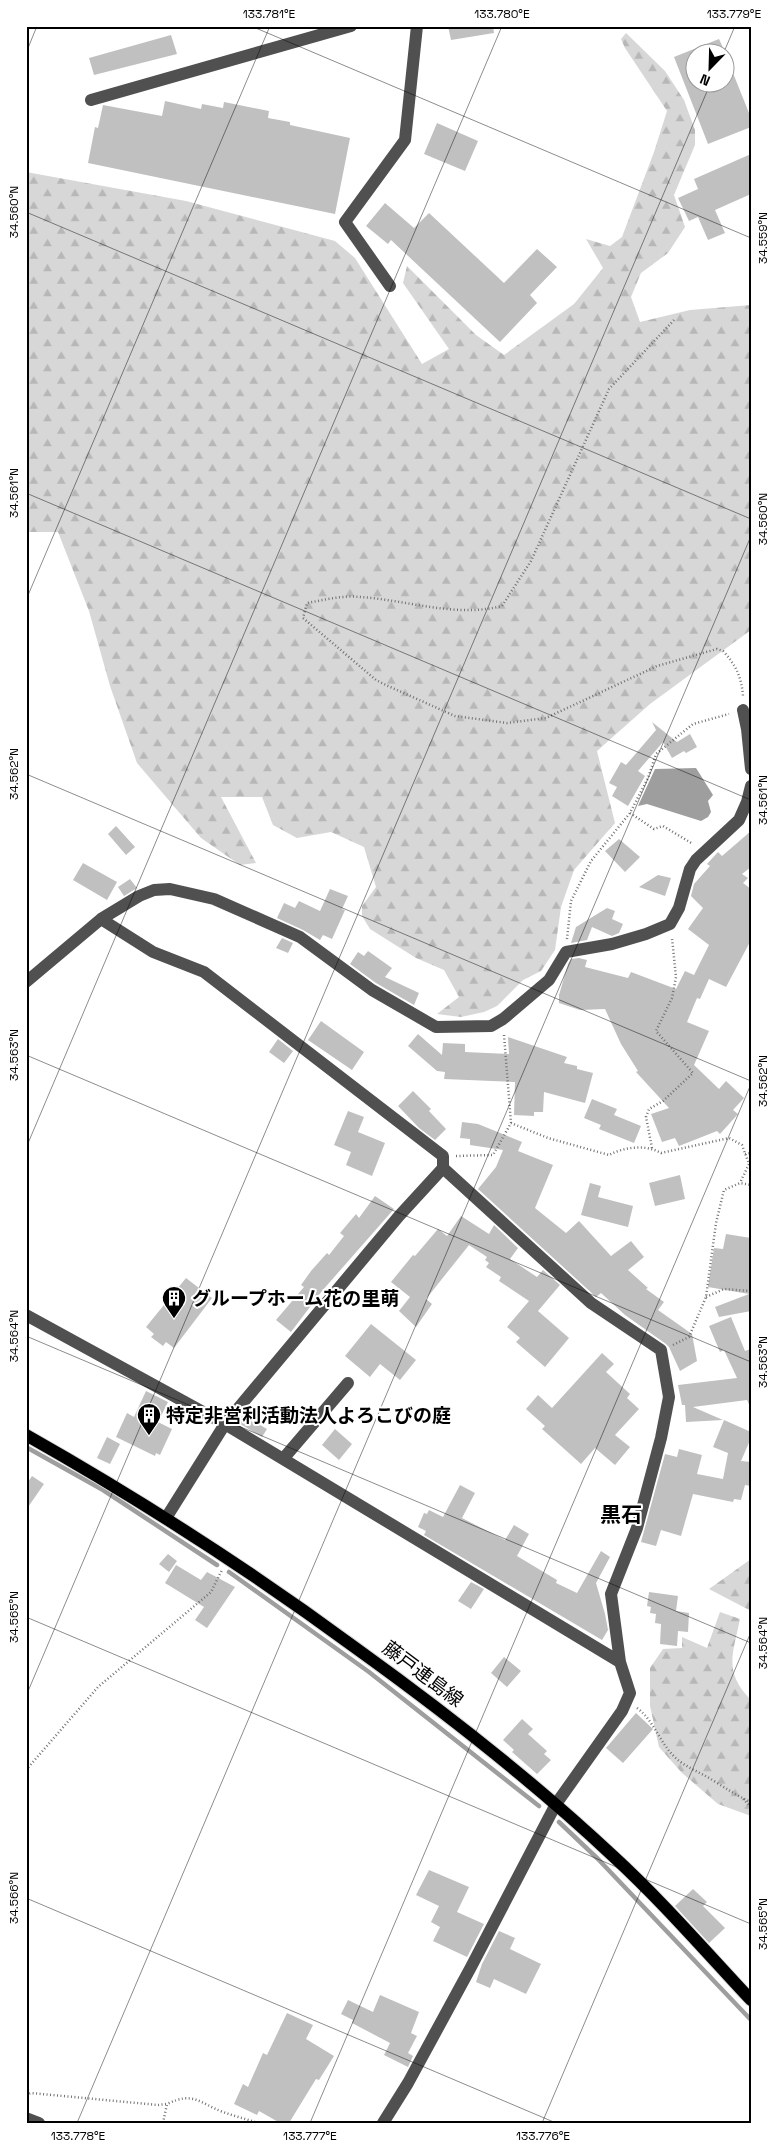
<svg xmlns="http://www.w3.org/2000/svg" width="777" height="2149" font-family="'Space Grotesk','Noto Sans JP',sans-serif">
	<defs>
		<pattern id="forest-firs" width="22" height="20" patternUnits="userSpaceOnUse" patternTransform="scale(1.25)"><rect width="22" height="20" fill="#d7d7d7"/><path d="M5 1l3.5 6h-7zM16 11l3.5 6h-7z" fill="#b7b7b7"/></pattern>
	</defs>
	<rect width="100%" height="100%" fill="#fff"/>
	<!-- forest -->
	<path fill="url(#forest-firs)" d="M626 33 665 71 684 100 695 130V145L674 195 685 227 668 253 641 273 631 297 640 322 690 310 751 305V630L650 704 597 751 615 823 574 870 561 907 555 950 541 971 523 980 497 1006 484 1012 461 1017 437 1014 459 997 444 970 416 958 370 929 362 916V906L376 887 364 847 331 832 297 838 273 825 262 797H221L256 863 240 865 201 838 137 763 110 686 89 611 58 532H26V172L186 201 335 241 355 258 422 364 449 349 403 283 407 266 476 335 504 355 574 304 603 268 586 239 610 246 622 237 654 152 667 111 625 48 621 39Z
		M751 1559V1611L709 1589Z
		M720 1612 740 1619C733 1654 723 1672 751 1700V1816L718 1804 682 1773 659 1747 650 1706V1668L663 1649 682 1648V1637L707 1648Z"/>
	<!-- water -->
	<path fill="#9e9e9e" d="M696 768 713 795 708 801 711 812 708 817 701 821 647 804 638 806 655 769Z"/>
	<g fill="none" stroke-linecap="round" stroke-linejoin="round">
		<!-- stream -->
		<path stroke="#9e9e9e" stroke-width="4.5" d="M26 1447 103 1490 217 1565
			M229 1572 369 1672 539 1806
			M559 1822 598 1859 751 2020"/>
	</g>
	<!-- building -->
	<path fill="#c0c0c0" d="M448 26H493L494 33 451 40Z
		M171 35 177 54 94 75 89 58Z
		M719 39 725 52H694V82H724L725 53 751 118V127L708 144 674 57Z
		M165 101 201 109 202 104 223 108 224 102 269 111 268 118 290 122V125L350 138 335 214 88 163 95 127 98 128 103 105 162 116Z
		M437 123 478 141 465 171 424 154Z
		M751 154V194L715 210 725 233 708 240 698 217 689 221 678 198 698 189 694 179Z
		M385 203 414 228 429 213 504 283 537 249 557 267 530 295 537 303 500 342 391 240 388 244 366 226Z
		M652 722 677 742 690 734 697 747 686 753 684 751 672 758 663 742 638 771 645 776 628 806 612 796 617 787 609 783 621 762 626 765 656 730Z
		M116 826 135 847 126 855 108 834Z
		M751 831V867L742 874 748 878 743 883 751 889V940L726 987 709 979 700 999 697 998 687 1022 709 1031 694 1065 719 1089 726 1081 744 1098 733 1110 738 1114 720 1134 717 1131 679 1146 675 1138 662 1142 651 1114 669 1108 636 1072 638 1071 621 1044 605 1009 580 1010 559 1003V995L568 964 571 959 579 958 587 960 585 967 628 978 631 972 676 989 685 971 694 975 709 945 688 929 703 908 691 896 694 884 710 866 707 864 718 852 722 856Z
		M619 839 640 857 625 872 605 851Z
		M83 863 117 882 107 900 73 880Z
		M658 875 671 878 665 896 639 887Z
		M130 879 137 888 124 896 118 887Z
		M330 889 348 896 342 909 345 910 332 939 323 935 320 940 303 930 277 918 284 903 295 908 299 901 320 911Z
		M607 908 615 911 612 919 623 924 619 933 612 936 592 927 587 940 571 943 576 927Z
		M282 938 293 943 288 953 276 948Z
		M368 951 392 968 385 977 419 993 414 1005 376 983 350 964 358 952 364 956Z
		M321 1021 364 1052 352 1070 308 1040Z
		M418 1034 442 1055 443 1043 465 1044V1052L509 1054 508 1037 567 1057 564 1063 577 1066V1069L593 1073 585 1103 544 1092 543 1112H534V1116L514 1115 515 1082 444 1079 445 1072 437 1071 408 1046Z
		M278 1039 293 1051 284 1063 269 1052Z
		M413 1091 431 1109 429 1111 446 1129 435 1140 419 1128 398 1106Z
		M592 1099 617 1109 614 1115 641 1126 634 1143 599 1129 601 1125 584 1118Z
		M348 1111 364 1117 358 1132 385 1143 372 1176 346 1165 351 1152 334 1145Z
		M462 1122 478 1124 522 1142 518 1151 553 1165 535 1208 566 1233 579 1221 611 1256 631 1241 644 1257 628 1270 648 1288 646 1289 664 1302 658 1310 692 1334 697 1361 680 1371 669 1347 666 1344 625 1315 601 1293 596 1297 478 1189 496 1167 503 1150 470 1145V1139L460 1138Z
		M680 1175 685 1199 655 1206 649 1183Z
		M590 1183 601 1186 598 1197 633 1206 628 1227 581 1215Z
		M375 1196 394 1209 322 1291 291 1332 276 1320 304 1287 301 1285 311 1271 327 1253 329 1255 344 1236 340 1233 356 1214 359 1218Z
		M461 1216 489 1234 494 1225 518 1248 510 1259 537 1277 543 1270 560 1285 538 1311 569 1338 545 1367 516 1342 520 1338 507 1327 529 1301 499 1281 501 1277 486 1267 489 1263 485 1260 487 1257 469 1245 426 1299 432 1304 416 1327 399 1311 410 1297 391 1282 413 1255 415 1256 438 1229 447 1236Z
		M726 1234 751 1238V1311L719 1317 715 1307 749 1294 708 1287 714 1248 723 1249Z
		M186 1278 212 1298 174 1348 166 1342 163 1346 151 1337 154 1334 146 1327Z
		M731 1317 745 1351 751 1349V1409L747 1400 693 1407 723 1420 686 1422 685 1405H682L678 1385 737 1378 724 1350 720 1352 709 1326Z
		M371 1324 416 1360 400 1380 380 1364 370 1377 345 1356Z
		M602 1353 614 1364 606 1372 630 1394 627 1398 639 1409 615 1435 630 1447 615 1465 595 1448 581 1464 542 1429 545 1426 526 1409 538 1395 552 1408Z
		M146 1391 168 1402 158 1422 172 1429 160 1455 156 1453 155 1456 116 1437 127 1413 134 1417Z
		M243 1415 267 1429 262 1437 237 1422Z
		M724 1420 751 1432V1438L741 1461 751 1462V1486L745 1485 741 1500 734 1499 733 1502 693 1494 681 1536 661 1530 656 1546 641 1542 665 1454 677 1457 679 1449 702 1455 697 1474 723 1479 728 1453 713 1447Z
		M335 1429 352 1444 339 1460 322 1445Z
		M107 1437 120 1444 110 1464 97 1458Z
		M32 1476 44 1484 26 1510V1485Z
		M460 1485 475 1493 462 1518 505 1540 514 1525 529 1534 517 1556 557 1580 556 1583 577 1593 601 1551 610 1557 596 1583 605 1614 608 1630 602 1640 424 1535 426 1531 418 1527 424 1513 427 1514 429 1510 443 1517Z
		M168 1554 177 1561 169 1572 159 1564Z
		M176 1565 201 1580 207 1572 235 1587 207 1628 195 1620 204 1607 165 1583Z
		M471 1582 484 1589 471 1609 458 1601Z
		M649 1592 678 1596 676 1611 689 1613 688 1632 678 1631 677 1646 660 1644 661 1624 655 1623 656 1614 650 1613 651 1607 647 1606Z
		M504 1657 521 1671 507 1687 491 1673Z
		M636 1713 653 1729 623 1763 606 1748Z
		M522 1719 533 1729 528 1734 547 1751 544 1754 551 1760 537 1774 512 1752 514 1750 503 1740Z
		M429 1870 469 1887 457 1912 484 1924 467 1957 433 1941 440 1927 431 1922 439 1906 416 1895Z
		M693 1889 707 1902 703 1906 725 1928 709 1943 675 1906Z
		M499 1931 515 1938 510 1949 541 1964 526 1994 494 1979 490 1988 476 1982 482 1964Z
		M380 1995 419 2012 411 2033 417 2036 408 2053 413 2056 408 2067 384 2055 390 2043 352 2023 353 2020 341 2014 348 2000 373 2012Z
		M287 2013 313 2025 306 2039 334 2056 319 2080 316 2079 289 2123H280L259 2111 257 2115 234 2104 243 2084 248 2087 263 2053 267 2055Z"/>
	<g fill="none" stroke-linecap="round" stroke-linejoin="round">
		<!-- major casing -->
		<g stroke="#dbdbdb" stroke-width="14">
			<path id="major" d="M26 1435C141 1500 251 1571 357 1649 446 1713 533 1781 613 1856 662 1901 706 1952 751 2000"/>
		</g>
		<!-- path -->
		<path stroke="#727272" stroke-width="2.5" stroke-dasharray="1 2.5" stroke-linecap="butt" d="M674 320 609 389 531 561 502 606C455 618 408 600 360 597 343 595 324 600 307 603L303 618 376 680 388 686 455 716 507 723 546 718 657 666 717 649 723 651C736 665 742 678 743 697
			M630 813 654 829 663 826 693 844
			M567 939 571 901 591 861 630 813 648 778 656 754 693 724 729 714
			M504 1035 511 1123
			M652 1148 646 1117 649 1109 663 1101 693 1073 656 1031 672 998 676 977 672 938
			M745 1154 751 1153
			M456 1156 493 1155 511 1123 548 1138 609 1155C624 1147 646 1144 661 1153L729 1138 742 1145 749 1164 740 1183
			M706 1297 724 1289 751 1291
			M673 1345 689 1337 706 1297 716 1223 724 1190 740 1183 751 1185
			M637 1708C651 1718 657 1735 667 1748 679 1766 697 1770 714 1781 727 1789 737 1796 751 1802
			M26 1770 98 1687 211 1592 222 1570
			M743 1799 751 1807
			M26 2095 31 2093 158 2105 167 2104
			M163 2123 167 2104C194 2091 199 2103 223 2112 234 2116 246 2119 258 2123"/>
		<!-- minor -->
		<path stroke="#505050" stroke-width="12" d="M91 100 351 26
			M390 286 345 222 405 140 417 26
			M743 710 747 729 751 769
			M101 919 153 952 204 972 443 1156V1168L399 1216 225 1424 166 1518
			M26 982 101 919 139 896 154 890 170 889 214 899 300 937 372 990 436 1027 491 1026 503 1019 549 980 566 952 612 944 646 934 670 924 679 908 690 869 696 860 739 820 747 802 751 786
			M26 1315 225 1424 620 1662
			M283 1459 348 1383
			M26 2118 39 2123
			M383 2123 408 2083 471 1967 556 1804 622 1711 630 1693 620 1662 611 1594 637 1528 661 1438 669 1397 661 1350 591 1303 443 1168"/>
		<!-- major -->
		<use href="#major" stroke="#000" stroke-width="12"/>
	</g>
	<!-- ticks -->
	<path fill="none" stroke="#000" stroke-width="1" stroke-opacity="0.45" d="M251 26 751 238M724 52 735 26M26 53 37 26M26 212 751 519M26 493 751 800M26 600 270 26M26 774 751 1081M26 1055 751 1362M26 1148 502 26M26 1336 751 1643M26 1617 751 1924M26 1696 711 82M26 1898 556 2123M77 2123 751 536M310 2123 751 1084M542 2123 751 1632"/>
	<!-- icons -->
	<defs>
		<g id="building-pin" transform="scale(1.25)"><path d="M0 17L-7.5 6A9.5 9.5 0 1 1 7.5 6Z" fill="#000" stroke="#fff"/><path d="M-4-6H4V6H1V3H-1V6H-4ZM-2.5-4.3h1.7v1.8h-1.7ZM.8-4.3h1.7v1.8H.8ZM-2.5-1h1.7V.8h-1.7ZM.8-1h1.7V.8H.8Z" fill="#fff"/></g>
	</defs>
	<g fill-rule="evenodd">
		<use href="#building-pin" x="174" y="1298"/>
		<use href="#building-pin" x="149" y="1415"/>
	</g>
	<g text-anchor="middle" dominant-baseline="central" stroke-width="4" stroke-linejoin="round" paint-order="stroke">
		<!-- poi labels -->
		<g font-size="19" font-weight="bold" fill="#000" stroke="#fff" text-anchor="start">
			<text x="192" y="1298">グループホーム花の里萌</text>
			<text x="166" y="1415">特定非営利活動法人よろこびの庭</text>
		</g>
		<!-- street labels -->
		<g font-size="19" fill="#000" stroke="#fff">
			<text transform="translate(423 1674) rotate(37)">藤戸連島線</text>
		</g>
		<!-- quarter labels -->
		<g font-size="21" font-weight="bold" fill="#000" stroke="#fff">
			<text x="621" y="1514">黒石</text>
		</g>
	</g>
	<!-- border -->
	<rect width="777" height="2149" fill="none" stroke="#ffffff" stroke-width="55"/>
	<!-- north arrow -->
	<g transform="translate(710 68) rotate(203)"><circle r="24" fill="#ffffff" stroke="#999999"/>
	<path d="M0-4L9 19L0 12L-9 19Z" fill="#000000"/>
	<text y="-8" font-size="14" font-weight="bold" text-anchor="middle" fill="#000000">N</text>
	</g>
	<rect x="28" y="28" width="722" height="2094" fill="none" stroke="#000" stroke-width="2"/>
	<g font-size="12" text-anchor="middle" fill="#000">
		<text x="269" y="18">133.781°E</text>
		<text x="502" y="18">133.780°E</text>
		<text x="734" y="18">133.779°E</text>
		<text transform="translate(14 212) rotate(-90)" y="4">34.560°N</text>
		<text transform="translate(763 238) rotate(-90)" y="4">34.559°N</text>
		<text transform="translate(14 493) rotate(-90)" y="4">34.561°N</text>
		<text transform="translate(763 519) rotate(-90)" y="4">34.560°N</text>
		<text transform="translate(14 774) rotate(-90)" y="4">34.562°N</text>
		<text transform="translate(763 800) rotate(-90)" y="4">34.561°N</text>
		<text transform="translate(14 1055) rotate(-90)" y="4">34.563°N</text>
		<text transform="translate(763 1081) rotate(-90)" y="4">34.562°N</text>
		<text transform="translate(14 1336) rotate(-90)" y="4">34.564°N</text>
		<text transform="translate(763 1362) rotate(-90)" y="4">34.563°N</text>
		<text transform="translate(14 1617) rotate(-90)" y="4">34.565°N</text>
		<text transform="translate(763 1643) rotate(-90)" y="4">34.564°N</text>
		<text transform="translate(14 1898) rotate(-90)" y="4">34.566°N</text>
		<text transform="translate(763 1924) rotate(-90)" y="4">34.565°N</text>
		<text x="78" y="2140">133.778°E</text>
		<text x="310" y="2140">133.777°E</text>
		<text x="543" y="2140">133.776°E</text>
	</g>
</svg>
